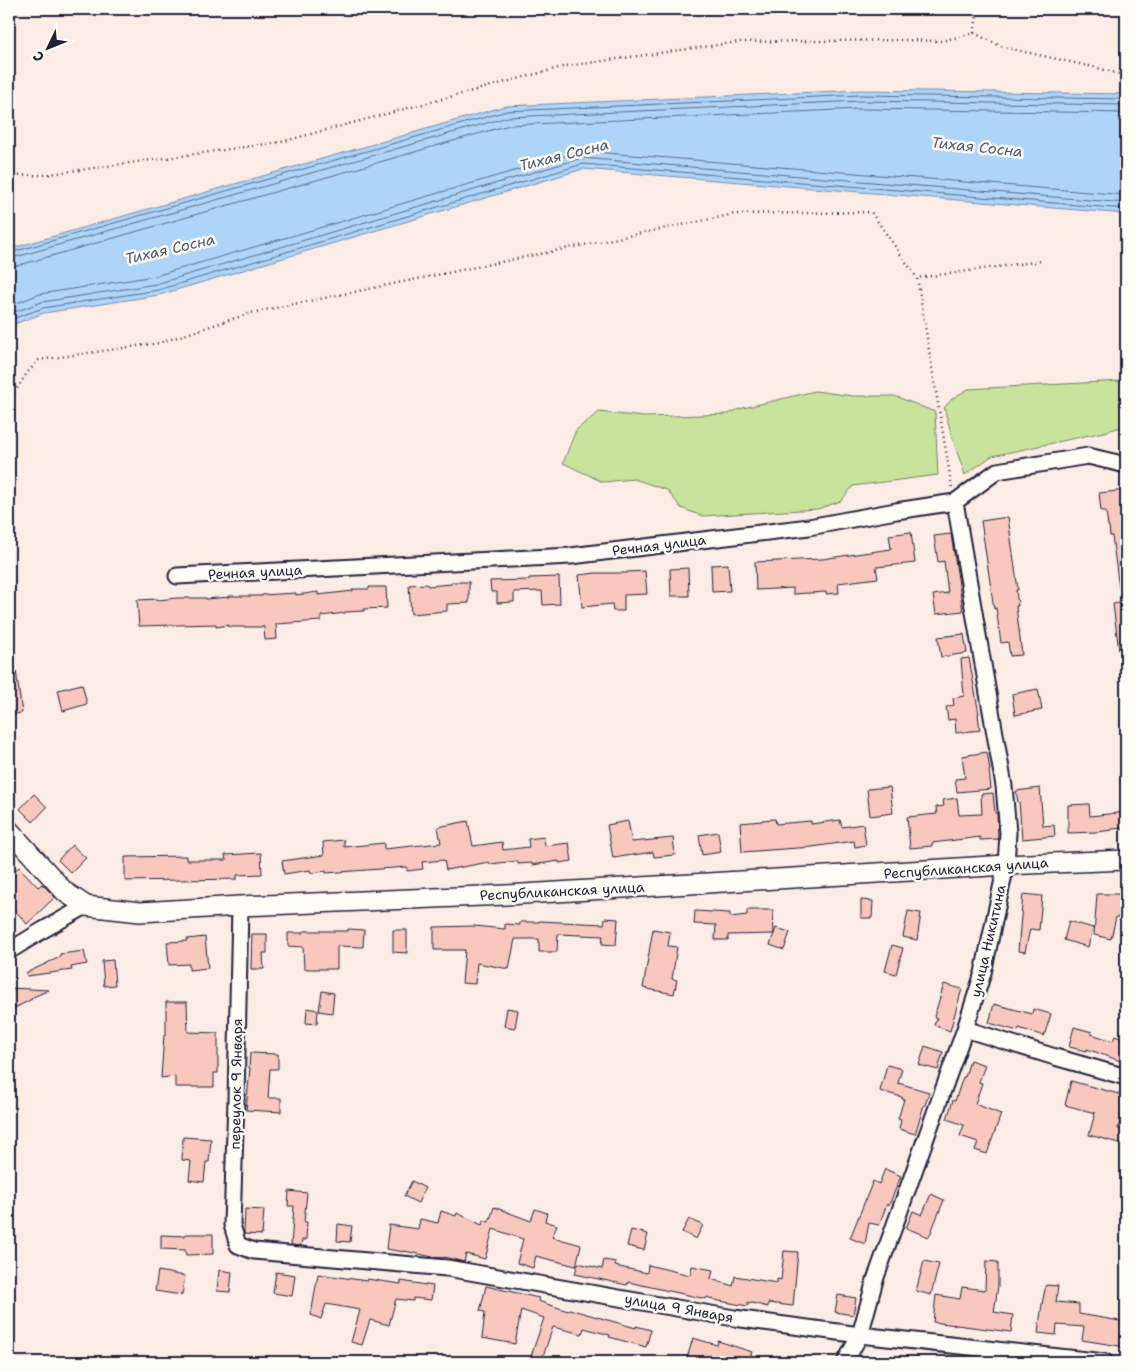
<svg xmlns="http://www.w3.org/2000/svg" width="1135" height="1371" font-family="'Shantell Sans',sans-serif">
	<rect width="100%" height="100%" fill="#fcece6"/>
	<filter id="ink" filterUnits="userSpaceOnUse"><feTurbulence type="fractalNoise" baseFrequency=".02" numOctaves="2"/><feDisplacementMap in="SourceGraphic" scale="10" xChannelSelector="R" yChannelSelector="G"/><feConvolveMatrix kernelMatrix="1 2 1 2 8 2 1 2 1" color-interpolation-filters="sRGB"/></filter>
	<g filter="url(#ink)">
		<!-- green -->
		<path fill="#c8e39b" stroke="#75826b" d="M1121 381 1126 391V423L1125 426 1104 432 992 456 965 475 954 443 944 408 952 399 968 389Z
			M815 391 853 396H895L935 412 938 475 853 486 841 501 818 509 702 516 681 508 667 490 634 479 603 482 563 463 576 430 599 412 644 417 728 414 739 409Z"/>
		<!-- water -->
		<path fill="#aed5f8" stroke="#768dac" d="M861 90 1126 94V214L583 169 159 295 44 313 9 326V249L506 106Z"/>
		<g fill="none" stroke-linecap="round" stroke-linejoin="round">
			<!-- shore -->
			<path stroke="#5a6a87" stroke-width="1" d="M9 253 507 111 861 95 1126 99
				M9 259 508 117 861 101 1126 105
				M9 267 16 266 509 125 861 109 1126 113
				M9 306 40 294 155 276 582 151 1126 195
				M9 314 42 302 156 284 582 158 1126 203
				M9 320 43 308 158 290 583 164 1126 209"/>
		</g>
		<!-- building -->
		<path fill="#f8c8be" stroke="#22223b" d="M1126 490V587L1119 588 1112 536H1110L1109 526H1108L1106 511H1101L1099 493Z
			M1008 517 1018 590H1016L1018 606H1016L1022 655 1010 656 1008 642 1001 643 996 608 994 609 981 521Z
			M911 532 915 563 876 567 878 578 838 583 839 593 826 594V592L793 594V588L756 590 755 562 822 559 891 549 889 535Z
			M951 534 963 611 936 614 933 595 948 593 944 561 938 562 934 536Z
			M728 564 730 591 712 592 711 565Z
			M688 568 689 596H671L670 569Z
			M645 571 647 594 624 595V611H613L612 604 582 607 579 575 596 573H627V572Z
			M559 577 560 604 543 605 542 591 514 592V602L497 603V592H491L490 581 529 580V578Z
			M451 582H469V603L447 604V611L411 614 409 585 427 584 428 586 451 584Z
			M369 587H386L387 608 364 609V611L345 612V613L321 616V621L276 624 277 639 265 640 264 627H229V625L216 627V624L139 626 137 600 158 599V600L177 598H206V599L229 597V596H262V595L296 593V595L318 592V595L353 591V589H369Z
			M1126 602V650L1119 651 1113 604Z
			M964 634 967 653 941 657 938 637Z
			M969 658 979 714H978L980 730 956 733 955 719 948 720 946 707 954 705 953 698 964 696 961 659Z
			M9 670H16L22 713 9 715Z
			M82 684 87 704 63 711 58 690Z
			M1038 689 1042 710 1015 715 1012 694Z
			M987 752 990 770H989L991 789 957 792 955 779 965 778 962 756Z
			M890 787 893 813 870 816 867 789Z
			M1040 788 1043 826 1054 825 1055 836 1022 839 1019 802H1018L1016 791Z
			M993 793 995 813H997L998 839 980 840V837L932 843V846L910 848 907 817 937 814 936 807 944 806 943 800 957 798 959 815 982 814 981 794Z
			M34 794 47 807 33 822 20 809Z
			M1089 804 1090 816 1126 812V828L1112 829V830L1097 832 1068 833V805Z
			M775 819 776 824 811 821V824L840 820 842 827 863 824 866 845 855 847 854 841 812 847 742 852 740 823 762 821V820Z
			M468 821 473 846 502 842 503 850 529 847 528 839 544 837 545 846 569 843 572 861 559 863V861L532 865V863L518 864V861L490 864 489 862 446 870 444 860 422 862 423 869 407 871V867L326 873V871L311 873 310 870 284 874 282 861 324 855 323 842 344 840V847L384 843V849L441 843 438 827Z
			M628 821 632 842 673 838 675 855 654 857 653 852 613 858 607 825Z
			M718 832 721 852 702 855 699 835Z
			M72 845 86 858 71 873 58 860Z
			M261 853 262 874 237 875V879L125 881V857L186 856V860H226L225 855Z
			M19 867 38 887 42 884 55 897 27 924 13 908 14 907 9 902V876Z
			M1023 894 1042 896 1039 930 1030 929 1025 952 1018 951Z
			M1097 894H1126V917H1116L1111 939 1094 935Z
			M861 900 873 901 872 918H861Z
			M747 910H773L774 934 728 935V940H715L716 925 694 924 695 911 730 913V917L747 915Z
			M908 911 921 913 917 940 903 937Z
			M605 918 618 919 616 945 602 944 603 936 558 934 557 952H539V939H515L509 969 477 963 475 984 462 983 465 950H434V927L474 926 505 929V924L520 925V922H539V921L604 924Z
			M1069 921 1093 928 1088 947 1064 940Z
			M776 928 790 932 784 950 770 945Z
			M348 929 364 930 363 947 337 946V969H304L303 947 288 946V933H303V931H348Z
			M653 929 670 932 668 946 677 947 672 979 677 980 674 994 643 988Z
			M393 930H407V953L393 952Z
			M252 934H267V953H263L264 969H251Z
			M205 937 208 968 189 970V964L169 965 167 942 187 941V939Z
			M892 945 903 948 896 974 885 971Z
			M84 951 87 964 71 967 72 970 27 976 26 973 60 957V954Z
			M113 960 115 985 104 986 102 961Z
			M944 984 962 989 950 1031 934 1025 937 1018 934 1017Z
			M9 988 49 990 31 998 32 999 13 1009 9 1001Z
			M322 991 334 993 332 1013 319 1011Z
			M166 1002H187L188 1032 218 1033V1073H214V1087H175V1076L161 1078 164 1035H166Z
			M994 1004 1032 1014 1033 1009 1051 1014 1044 1036 1019 1028 1018 1031 989 1023Z
			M307 1008 318 1010 317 1024 306 1023Z
			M507 1008 518 1010 515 1028 504 1026Z
			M1074 1027 1092 1032 1091 1034 1113 1041 1115 1036 1126 1040V1063L1087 1049V1051L1069 1047Z
			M925 1046 943 1052 938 1070 919 1065Z
			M250 1053 278 1054V1069H270L268 1098H281V1112L246 1110 250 1068H249Z
			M970 1060 985 1065 979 1082 982 1083 975 1104 1001 1114 987 1154 975 1150 978 1142 960 1136 964 1125 947 1119 953 1100 955 1101 963 1077H965Z
			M887 1065 902 1069 898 1083 929 1092 925 1105H924L915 1134 899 1129 901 1120 898 1119 904 1099H902V1097L880 1091Z
			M1071 1081 1126 1096 1118 1129 1126 1131V1145L1089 1135 1095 1113 1065 1105Z
			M183 1137 211 1139 209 1162H206L204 1182 189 1180 191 1161 182 1160Z
			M885 1169 901 1176 889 1205 887 1204 879 1225 869 1223 865 1244 850 1238 873 1181 879 1184Z
			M412 1181 425 1188 418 1203 404 1196Z
			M289 1191 307 1193 304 1222H307L306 1240H302L301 1246 291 1245 294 1206H288Z
			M931 1194 944 1200 929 1237 906 1228 913 1211 922 1215Z
			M494 1207 531 1221 535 1209 547 1213 545 1221 557 1225 552 1237 581 1245 576 1266 536 1256 533 1268 517 1263 523 1239 493 1229 485 1259 466 1254 464 1262 444 1257V1258L433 1257 404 1251V1252L386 1249 389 1225 418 1229 420 1219 438 1223 441 1211 456 1216 457 1213 482 1225 484 1220 489 1222Z
			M245 1209 264 1210 262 1235 244 1234Z
			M689 1219 703 1225 696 1239 682 1232Z
			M338 1224 352 1226 350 1242 337 1241Z
			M631 1230 648 1234 644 1250 627 1246Z
			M185 1234H213V1254L186 1255 185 1250 161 1249V1235L185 1236Z
			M784 1251 798 1252 793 1306 768 1303V1307L748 1302V1306L719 1301 707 1297 706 1299 628 1282 627 1285 575 1274 578 1263 602 1269 604 1260 616 1262 615 1266 647 1273 648 1265 690 1275 692 1266 713 1270 711 1279 733 1286 735 1276 777 1283V1279L781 1280Z
			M924 1261 939 1264 931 1295 916 1291Z
			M986 1261 998 1262V1286L994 1312 1013 1315 1011 1332 933 1322 936 1295 960 1299 962 1287 985 1290Z
			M219 1270 232 1272 230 1292 217 1291Z
			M158 1271 185 1276 182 1295 155 1291Z
			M276 1272 295 1275 292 1296 273 1293Z
			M318 1274 367 1281V1279L401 1284V1281L433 1286 431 1300 413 1298V1301L396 1299 389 1325 370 1320 362 1345 351 1342 360 1310 326 1304 321 1319 311 1315Z
			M1046 1285 1058 1286 1056 1302 1079 1304V1314L1126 1322V1347L1082 1340 1084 1327 1057 1325 1056 1335 1038 1333 1042 1304Z
			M486 1286 539 1298 538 1301 568 1311 569 1309 636 1328V1326L651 1330 646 1347 609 1337 610 1335 584 1328 582 1334 553 1327 541 1362H529L544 1318 521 1310 515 1344 482 1338 485 1312 480 1311Z
			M838 1295 856 1298 853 1315 835 1312Z
			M693 1338 717 1345 718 1341 752 1352 748 1362H686Z"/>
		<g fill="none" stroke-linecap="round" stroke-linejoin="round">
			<!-- minor casing -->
			<g stroke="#22223b" stroke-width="19">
				<path id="minor" d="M177 576 571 556 809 527 896 511 955 502 997 471 1088 456 1126 465
					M240 906 236 1100 232 1225 238 1245 254 1251 447 1268 734 1318 860 1335 1105 1362
					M9 951 43 930 86 906
					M965 1029 1055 1057 1126 1077
					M845 1362 860 1335 875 1280 965 1029 983 973 1006 865 1008 833 1004 786 955 502"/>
			</g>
			<!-- tertiary casing -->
			<g stroke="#22223b" stroke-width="22">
				<path id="tertiary" d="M9 830 65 892 86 906 140 912 240 906 506 895 910 871 1006 865 1126 860"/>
			</g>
			<!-- path -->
			<path stroke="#22223b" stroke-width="2.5" stroke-dasharray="1 4" stroke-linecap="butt" d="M974 33 978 9
				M9 176 43 175 281 142 566 66 739 42 902 40 942 41 974 33 1003 47 1102 69 1126 76
				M9 401 27 373 39 360 159 343 251 313 735 214 871 212 917 278
				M952 487 917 278 1041 261"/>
			<!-- minor -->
			<use href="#minor" stroke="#fdfcf7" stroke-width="15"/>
			<!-- tertiary -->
			<use href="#tertiary" stroke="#fdfcf7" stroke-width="19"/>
		</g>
	</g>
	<g text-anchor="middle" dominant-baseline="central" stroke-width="5" stroke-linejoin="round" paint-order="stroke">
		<!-- street labels -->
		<g font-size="14" fill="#22223b" stroke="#fdfcf7">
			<text transform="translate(659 545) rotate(-7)">Речная улица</text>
			<text transform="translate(255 572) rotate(-3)">Речная улица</text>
			<text transform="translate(966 868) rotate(-4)">Республиканская улица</text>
			<text transform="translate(562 891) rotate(-3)">Республиканская улица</text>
			<text transform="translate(988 941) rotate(-77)">улица Никитина</text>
			<text transform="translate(236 1084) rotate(-89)">переулок 9 Января</text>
			<text transform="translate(679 1308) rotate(10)">улица 9 Января</text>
		</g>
		<!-- water labels -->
		<g font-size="15" font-style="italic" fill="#4c5874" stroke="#fdfcf7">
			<text transform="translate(977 147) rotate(6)">Тихая Сосна</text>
			<text transform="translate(564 155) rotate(-14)">Тихая Сосна</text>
			<text transform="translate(170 249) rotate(-13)">Тихая Сосна</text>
		</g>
	</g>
	<!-- margin -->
	<rect width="1135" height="1371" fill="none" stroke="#fdfcf7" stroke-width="30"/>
	<rect x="15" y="15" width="1105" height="1341" fill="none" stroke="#22223b" stroke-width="2" filter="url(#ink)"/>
	<!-- north arrow -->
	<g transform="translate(48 48) rotate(227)" stroke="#fdfcf7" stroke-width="4" paint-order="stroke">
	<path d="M0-4L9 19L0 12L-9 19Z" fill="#22223b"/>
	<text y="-8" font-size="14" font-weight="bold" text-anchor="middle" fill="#22223b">С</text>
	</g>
</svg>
